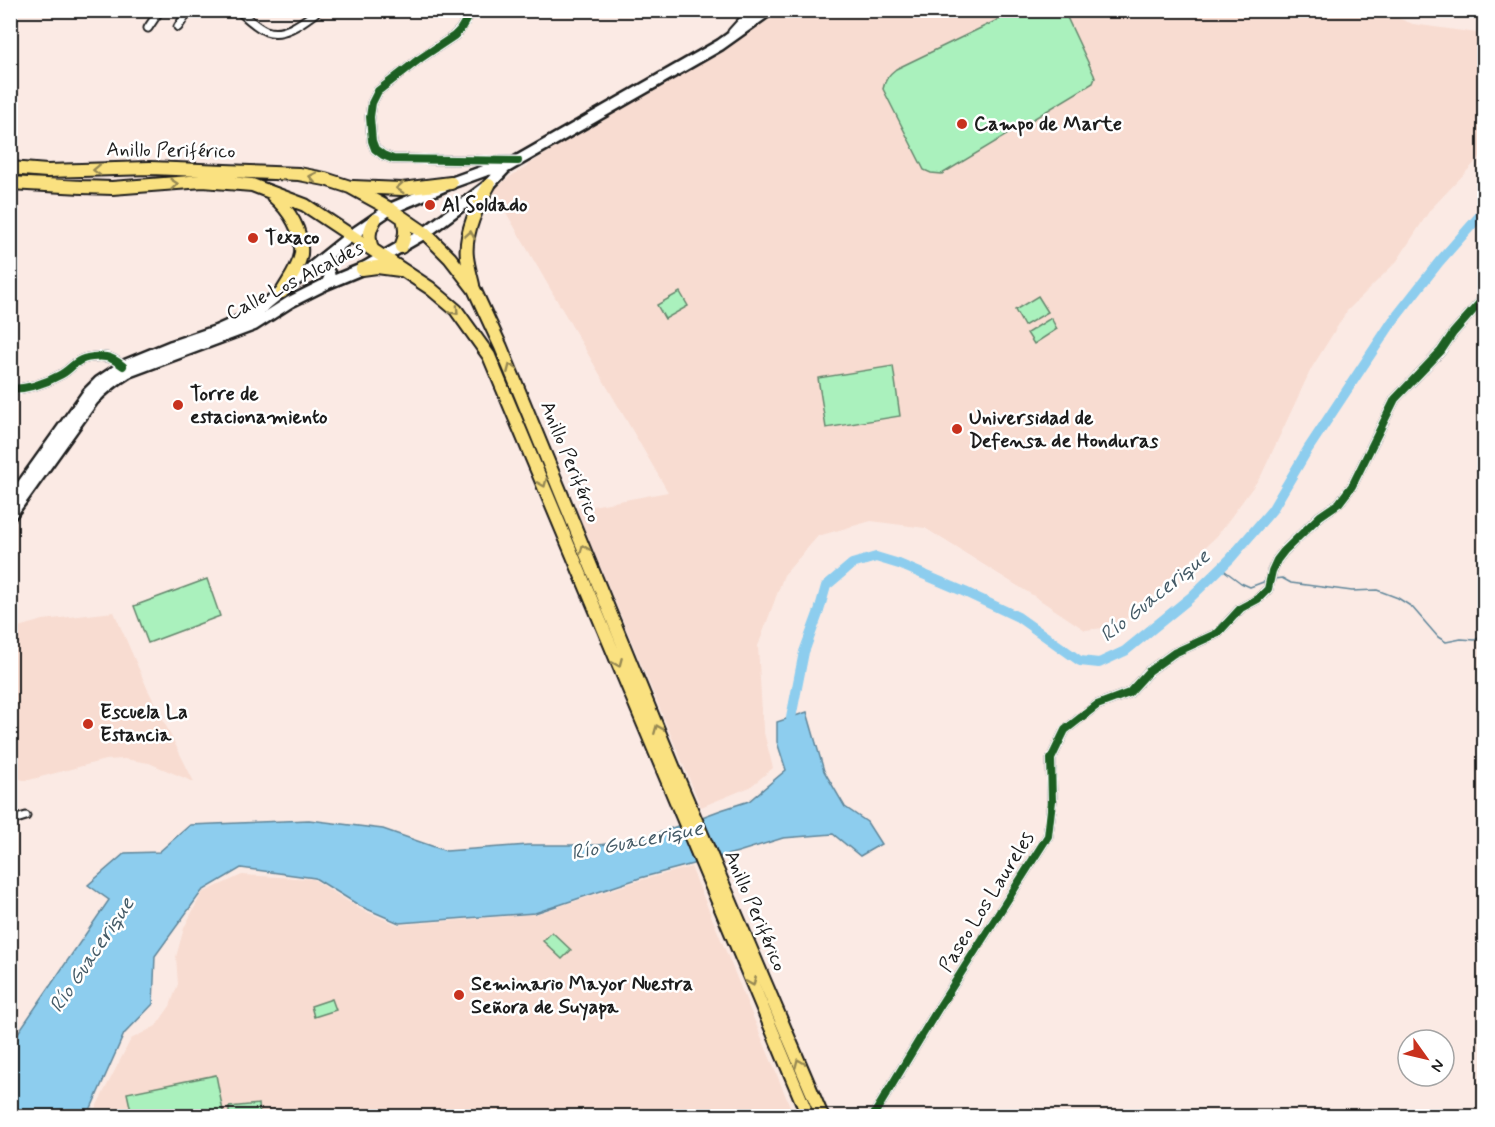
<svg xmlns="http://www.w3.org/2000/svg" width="1495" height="1127" font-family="Mynerve,sans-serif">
	<rect width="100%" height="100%" fill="#fbeae4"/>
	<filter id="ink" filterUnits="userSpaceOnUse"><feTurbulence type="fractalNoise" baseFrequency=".0167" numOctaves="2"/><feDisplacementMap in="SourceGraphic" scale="12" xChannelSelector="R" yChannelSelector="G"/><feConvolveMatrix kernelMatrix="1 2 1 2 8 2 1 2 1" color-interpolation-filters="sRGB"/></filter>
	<g filter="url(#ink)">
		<!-- built -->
		<path fill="#f8dcd1" d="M1377 10 1413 24 1484 34V153L1430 210 1397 261 1347 311 1311 369 1261 476 1217 536 1131 616 1103 628 1085 630 1034 596 925 528 871 521 818 536 784 575 758 646 763 729 773 768 750 787 701 807 576 509 668 492 493 190 508 178 602 117 784 11Z
			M114 612 148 690 194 782 149 763 124 759 105 760 29 780H23L11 776V629L43 620Z
			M691 867 794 1116H607L601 1109 558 1114 553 1116H89L95 1109 131 1039 156 1026 170 1006 178 984 176 957 184 928 202 893 242 875 313 879 360 909 398 925 536 914 641 880Z"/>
		<!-- green -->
		<path fill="#aaf1bd" stroke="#63866c" stroke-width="1.5" d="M1018 10 1064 11 1094 75 1095 78 1093 83 942 174 931 173 924 170 883 89C885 80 888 75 896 69Z
			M680 292 688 306 665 319 657 305Z
			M1038 296 1048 312 1024 326 1015 310Z
			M1051 318 1057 329 1034 344 1027 333Z
			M893 366 900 416 826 428 818 378Z
			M207 579 220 616 148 643 134 606Z
			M552 932 571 950 562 959 543 941Z
			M332 999 336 1010 314 1017 311 1006Z
			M216 1075 224 1116H132L127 1093Z
			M259 1104 260 1116H229V1107Z"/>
		<!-- water -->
		<path fill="#8dcdee" stroke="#60869a" stroke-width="1.5" d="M807 712 824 771 845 807 867 822 881 844 860 856 833 834 783 838 738 852 640 878 535 913 399 923 360 906 315 878 241 868 202 891 155 956 153 1004 124 1034 91 1108 84 1116H11V1043L109 900 88 885 125 853 159 852 190 825 309 820 383 829 446 851 528 845H599L645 838 721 810 749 801 786 770 777 742V722Z"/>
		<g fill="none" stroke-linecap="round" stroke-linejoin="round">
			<!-- stream -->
			<path stroke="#60869a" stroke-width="1.5" d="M1221 568 1241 583 1250 587 1266 581
				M1274 579 1282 578 1291 583 1352 591 1377 590 1398 598 1412 607 1438 637 1446 642 1461 639 1475 640 1484 635"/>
			<!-- river -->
			<path stroke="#8dcdee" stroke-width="10" d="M794 730 791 718 804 652 819 611 826 586 852 564 876 557 899 564 965 592 1018 617 1080 661 1099 663 1125 651 1190 598 1230 559 1272 510 1308 449 1392 322 1439 262 1484 211"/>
			<!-- street casing -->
			<g stroke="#1c1c1c" stroke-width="11">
				<path id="street" d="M238 10C246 17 256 27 266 31 285 38 305 20 319 10
					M470 10 469 15 460 30 454 36 418 60 378 91 372 103 370 117 372 141 375 149 383 155 393 159 515 161
					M178 27 189 10
					M148 28 160 10
					M732 32 752 10
					M10 389C28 389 44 384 60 375 67 372 72 365 79 361 85 357 99 356 106 357 113 358 118 362 123 366
					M10 821 26 816
					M873 1116 938 1009 1048 836 1052 801 1051 759 1065 730 1097 705 1129 693 1149 671 1174 653 1218 633 1241 608 1258 599 1268 589 1272 571 1277 560 1284 551 1320 516 1339 503 1352 486 1395 399 1441 351 1453 333 1484 298"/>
			</g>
			<!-- secondary casing -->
			<g stroke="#1c1c1c" stroke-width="15">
				<path id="secondary" d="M312 268 324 267C331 272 331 277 326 284
					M10 502 88 393 99 382 123 366 172 346 216 331 254 314 352 235 390 209 451 183 487 170 505 168
					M10 516 93 400C104 388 115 380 128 372L254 325 290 302 326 284 362 269 425 233 489 185 505 168 720 45 769 10"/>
			</g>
			<!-- highway casing -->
			<g stroke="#1c1c1c" stroke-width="16">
				<path id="highway" d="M10 168 47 171 150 168 299 174 325 179 350 187 390 209 425 233 450 258 474 289 501 347 680 783 822 1116
					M10 183 82 187 112 188 203 181 252 185 265 190 305 205 430 288 456 310 489 356 808 1116
					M353 187 402 189 451 183
					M273 196C289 210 303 231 301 254 299 267 289 280 282 292
					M401 247C406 236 406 229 403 218
					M372 249C368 237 369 230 375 220
					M362 269 377 267 400 270
					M473 285C471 276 468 266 467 257 464 233 478 205 489 185"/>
			</g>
			<!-- street -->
			<use href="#street" stroke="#fff" stroke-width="7"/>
			<!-- secondary -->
			<use href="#secondary" stroke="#fff" stroke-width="10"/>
			<!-- highway -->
			<use href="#highway" stroke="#fae180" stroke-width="12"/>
			<!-- cycleway casing -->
			<g stroke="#fff" stroke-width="11">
				<path id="cycleway" d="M470 10 469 15 460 30 454 36 418 60 378 91 372 103 370 117 372 141 375 149 383 155 393 159 518 161
					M10 389C28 389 44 384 60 375 67 372 72 365 79 361 85 357 99 356 106 357 113 358 118 362 123 366
					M873 1116 938 1009 1048 836 1052 801 1051 759 1065 730 1097 705 1129 693 1149 671 1174 653 1218 633 1241 608 1258 599 1268 589 1272 571 1277 560 1284 551 1320 516 1339 503 1352 486 1395 399 1441 351 1453 333 1484 298"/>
			</g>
			<!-- cycleway -->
			<use href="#cycleway" stroke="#1b5e20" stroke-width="8"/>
		</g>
		<!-- one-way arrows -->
		<defs><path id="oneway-chevron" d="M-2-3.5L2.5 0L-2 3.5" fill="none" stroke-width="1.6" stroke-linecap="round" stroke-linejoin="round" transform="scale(1.5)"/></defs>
		<g stroke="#968853">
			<use href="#oneway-chevron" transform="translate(97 170) rotate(178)"/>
			<use href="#oneway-chevron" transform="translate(313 177) rotate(-169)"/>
			<use href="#oneway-chevron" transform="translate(174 184) rotate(-5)"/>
			<use href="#oneway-chevron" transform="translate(400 188) rotate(176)"/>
			<use href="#oneway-chevron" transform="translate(470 235) rotate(-80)"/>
			<use href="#oneway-chevron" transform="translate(455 311) rotate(47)"/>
			<use href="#oneway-chevron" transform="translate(511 368) rotate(-113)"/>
			<use href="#oneway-chevron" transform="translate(543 483) rotate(67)"/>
			<use href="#oneway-chevron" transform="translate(584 549) rotate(-112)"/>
			<use href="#oneway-chevron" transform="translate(618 663) rotate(67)"/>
			<use href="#oneway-chevron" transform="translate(658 729) rotate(-112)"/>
			<use href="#oneway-chevron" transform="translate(752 982) rotate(67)"/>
			<use href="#oneway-chevron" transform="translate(799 1063) rotate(-113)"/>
		</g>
	</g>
	<!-- markers -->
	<g fill="#c8321e" stroke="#fff" stroke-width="2">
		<circle cx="962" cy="124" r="6"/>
		<circle cx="430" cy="205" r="6"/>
		<circle cx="253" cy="238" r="6"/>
		<circle cx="178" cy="405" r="6"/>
		<circle cx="957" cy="429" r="6"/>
		<circle cx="88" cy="724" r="6"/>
		<circle cx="459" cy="995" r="6"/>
	</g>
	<g text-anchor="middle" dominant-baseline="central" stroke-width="5" stroke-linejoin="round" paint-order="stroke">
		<!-- poi labels -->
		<g font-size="20" font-weight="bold" fill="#1c1c1c" stroke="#fff" text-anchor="start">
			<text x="974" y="124">Campo de Marte</text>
			<text x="442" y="205">Al Soldado</text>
			<text x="265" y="238">Texaco</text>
			<text x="190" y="394">Torre de<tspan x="190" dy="23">estacionamiento</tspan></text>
			<text x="969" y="418">Universidad de<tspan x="969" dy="23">Defensa de Honduras</tspan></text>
			<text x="100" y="712">Escuela La<tspan x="100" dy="23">Estancia</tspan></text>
			<text x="471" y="984">Seminario Mayor Nuestra<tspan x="471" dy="23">Señora de Suyapa</tspan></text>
		</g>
		<!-- street labels -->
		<g font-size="20" fill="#1c1c1c" stroke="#fff">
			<text transform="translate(171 151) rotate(1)">Anillo Periférico</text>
			<text transform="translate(295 281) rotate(-27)">Calle Los Alcaldes</text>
			<text transform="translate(570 462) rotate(68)">Anillo Periférico</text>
			<text transform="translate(987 902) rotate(-58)">Paseo Los Laureles</text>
			<text transform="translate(755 911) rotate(67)">Anillo Periférico</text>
		</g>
		<!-- water labels -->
		<g font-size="21" font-style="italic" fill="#445a66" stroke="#fff">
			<text transform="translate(1155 596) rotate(-39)">Río Guacerique</text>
			<text transform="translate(637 841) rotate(-11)">Río Guacerique</text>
			<text transform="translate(92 955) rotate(-56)">Río Guacerique</text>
		</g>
	</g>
	<!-- margin -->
	<rect width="1495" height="1127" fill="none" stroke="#fff" stroke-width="36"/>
	<rect x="18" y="18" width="1459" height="1091" fill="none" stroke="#1c1c1c" stroke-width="2" filter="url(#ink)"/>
	<!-- north arrow -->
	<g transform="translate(1426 1058) rotate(124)"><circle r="28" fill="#ffffff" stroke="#a4a4a4" stroke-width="1.5"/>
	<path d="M0-4.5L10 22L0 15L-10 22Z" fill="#c8321e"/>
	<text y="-9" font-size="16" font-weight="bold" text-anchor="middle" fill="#1c1c1c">N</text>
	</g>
</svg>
